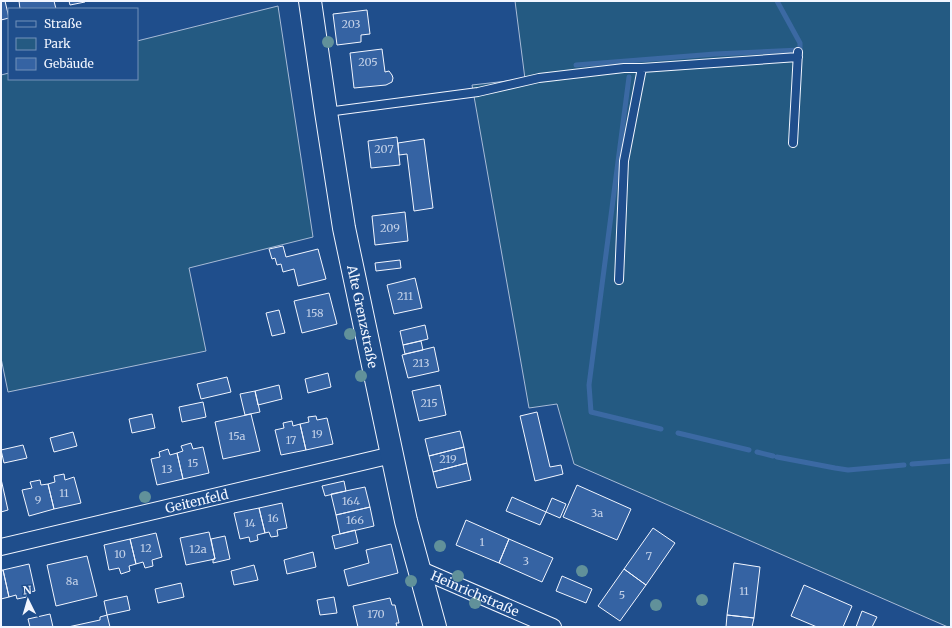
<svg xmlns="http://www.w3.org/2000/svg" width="952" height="628" font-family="Merriweather,serif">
	<rect width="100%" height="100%" fill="#1f4e8c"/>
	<!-- green -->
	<path fill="#245a82" stroke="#a8bbd7" d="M515 1H951V627H948L574 464 557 404 529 408 472 85 525 79Z
		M278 6 313 237 189 268 206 351 8 392 1 358V75L9 73V79H137V41Z"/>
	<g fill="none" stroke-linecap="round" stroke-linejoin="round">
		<!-- stream -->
		<path stroke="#3b69a3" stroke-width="5" d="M576 65 715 54 800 50V43L777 1
			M629 77 589 385 591 412 661 429
			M678 433 749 450
			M757 452 773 456
			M777 457 835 468 848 470 904 465
			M912 464 951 461"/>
	</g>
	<!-- building -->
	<path fill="#3563a3" stroke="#f2f6ff" d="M1 1H5L9 18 1 20Z
		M19 1H54L56 9H20Z
		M69 1H84L85 2 70 5Z
		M367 10 370 34 361 35V42L337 45 333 14Z
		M382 49 385 72 389 71 392 75 393 78 392 82 386 85 354 88 350 53Z
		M397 137 400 165 371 168 368 141Z
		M424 139 433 208 414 211 407 154 399 155 398 143Z
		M405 212 408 241 375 245 372 216Z
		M283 246 286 257 318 249 326 279 298 286 294 269 283 272 281 264 277 265 275 258 272 259 269 249Z
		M400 260 401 268 376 271 375 263Z
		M415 278 422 308 394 314 387 285Z
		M329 293 337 324 302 333 294 301Z
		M279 310 285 333 272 336 266 313Z
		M425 325 428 339 403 345 400 331Z
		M421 341 423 350 405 354 403 345Z
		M434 347 439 371 408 378 402 355Z
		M328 373 331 387 308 393 305 379Z
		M227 377 231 392 201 399 197 384Z
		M279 385 282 399 258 405 255 391Z
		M440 385 446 415 419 421 412 391Z
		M255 391 260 412 245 415 240 394Z
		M203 402 206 417 182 422 179 407Z
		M537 412 550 467 561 465 563 474 535 481 520 416Z
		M152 414 155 428 132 433 129 419Z
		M251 414 260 451 223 459 215 422Z
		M316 416 317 420 327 418 333 444 306 450 300 424 309 422 308 417Z
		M292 421 293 426 300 424 306 450 281 455 275 430 284 428 283 423Z
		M460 431 464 447 429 456 425 439Z
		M73 432 77 446 54 452 50 438Z
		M191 443 193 449 203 447 209 473 183 479 177 453 183 451 181 446Z
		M23 445 27 458 4 463 1 450Z
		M464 447 467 463 433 472 429 456Z
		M168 449 170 455 177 453 183 479 157 485 151 459 160 457 159 452Z
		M467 463 471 480 437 488 433 472Z
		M64 474 65 480 74 477 81 503 54 509 48 484 55 482 54 476Z
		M1 479 8 510 1 512Z
		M40 480 41 485 48 484 54 509 29 516 22 490 32 488 30 482Z
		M344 481 346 491 325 496 322 486Z
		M577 485 631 509 617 540 563 517Z
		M365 487 370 507 336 515 331 494Z
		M512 497 546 512 540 525 506 511Z
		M552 498 566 504 560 518 546 512Z
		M282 503 287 528 277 530 278 536 271 537 269 532 265 533 259 508Z
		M370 507 374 526 340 534 336 515Z
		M259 508 265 533 257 535 258 540 250 542 249 537 240 539 234 513Z
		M466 520 509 539 499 563 456 545Z
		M653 528 675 543 646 585 624 569Z
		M355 530 358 543 335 549 332 536Z
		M209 532 215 559 186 565 180 538Z
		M156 533 162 557 152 560 153 566 145 568 143 562 136 564 130 539Z
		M225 536 230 559 213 563V559H215L211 539Z
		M130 539 136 564 129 566 130 571 121 574 119 568 109 570 104 545Z
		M509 539 553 558 542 582 499 563Z
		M391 544 398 573 348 586 344 570 369 563 366 550Z
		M313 552 316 567 287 574 284 560Z
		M87 556 97 596 56 606 47 565Z
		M734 563 760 567 754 618 727 615Z
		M29 564 35 591 26 593 27 597 17 599 16 595 9 597 3 570Z
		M254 565 258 580 234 585 231 571Z
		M624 569 646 585 620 621 598 606Z
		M1 570H3L9 597 1 599Z
		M562 576 592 589 586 603 556 591Z
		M181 583 184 597 158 603 155 589Z
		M804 585 852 606 843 627H817L791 616Z
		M127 596 130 610 107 615 104 601Z
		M334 597 337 613 320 615 317 600Z
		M390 598 392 605H395L399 623H396L397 627H358L353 606Z
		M862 611 877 617 872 627H856Z
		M50 614 53 627H30L28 619Z
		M107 615 110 627H68L100 620V617Z
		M727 615 754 618 752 627H726Z"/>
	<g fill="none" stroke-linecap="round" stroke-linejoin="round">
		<!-- lane casing -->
		<g stroke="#f2f6ff" stroke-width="10">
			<path id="lane" d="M327 112 478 92 539 78 624 68H642L798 57
				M793 143 798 52
				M619 280 624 161 642 68"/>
		</g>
		<!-- street casing -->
		<g stroke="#f2f6ff" stroke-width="18">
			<g id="street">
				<path id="s1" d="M1 547 392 455"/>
				<path id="s2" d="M419 569 553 627"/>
			</g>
		</g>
		<!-- secondary casing -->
		<g stroke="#f2f6ff" stroke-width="24">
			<g id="secondary">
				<path id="s3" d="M310 1 326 112 344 228 406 521 435 627"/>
			</g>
		</g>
		<!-- lane -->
		<use href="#lane" stroke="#1f4e8c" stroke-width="8"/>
		<!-- street -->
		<use href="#street" stroke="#1f4e8c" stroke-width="16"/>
		<!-- secondary -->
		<use href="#secondary" stroke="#1f4e8c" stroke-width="22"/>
	</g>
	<!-- trees -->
	<g fill="#61919a">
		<circle cx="328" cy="42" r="6"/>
		<circle cx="350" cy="334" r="6"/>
		<circle cx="361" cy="376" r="6"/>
		<circle cx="145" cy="497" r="6"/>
		<circle cx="440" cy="546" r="6"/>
		<circle cx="582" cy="571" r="6"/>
		<circle cx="458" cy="576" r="6"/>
		<circle cx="411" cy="581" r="6"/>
		<circle cx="702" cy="600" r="6"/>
		<circle cx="475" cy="603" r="6"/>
		<circle cx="656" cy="605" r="6"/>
	</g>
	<g text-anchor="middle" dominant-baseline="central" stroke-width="3" stroke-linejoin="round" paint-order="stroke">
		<!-- number labels -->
		<g font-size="11" fill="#c3d1e8">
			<text x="351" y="24">203</text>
			<text x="368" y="62">205</text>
			<text x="384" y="149">207</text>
			<text x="390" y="228">209</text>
			<text x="405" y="296">211</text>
			<text x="315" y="313">158</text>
			<text x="421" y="363">213</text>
			<text x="429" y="403">215</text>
			<text x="317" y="434">19</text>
			<text x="237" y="436">15a</text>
			<text x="291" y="440">17</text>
			<text x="448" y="459">219</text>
			<text x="193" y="463">15</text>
			<text x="167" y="469">13</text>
			<text x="64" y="493">11</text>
			<text x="38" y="500">9</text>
			<text x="351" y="501">164</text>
			<text x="597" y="513">3a</text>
			<text x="273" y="518">16</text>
			<text x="355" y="520">166</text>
			<text x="250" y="523">14</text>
			<text x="482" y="542">1</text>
			<text x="146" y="548">12</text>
			<text x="198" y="549">12a</text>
			<text x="120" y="554">10</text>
			<text x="649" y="556">7</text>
			<text x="526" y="561">3</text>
			<text x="72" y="581">8a</text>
			<text x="744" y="591">11</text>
			<text x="622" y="595">5</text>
			<text x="376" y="614">170</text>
		</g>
		<!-- street labels -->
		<g font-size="13" fill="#f2f6ff" stroke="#1f4e8c">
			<text stroke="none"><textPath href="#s3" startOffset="320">Alte Grenzstraße</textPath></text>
			<text stroke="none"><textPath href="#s1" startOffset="201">Geitenfeld</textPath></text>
			<text stroke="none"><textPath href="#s2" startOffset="61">Heinrichstraße</textPath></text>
		</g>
	</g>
	<!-- border -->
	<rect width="952" height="628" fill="none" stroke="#f2f6ff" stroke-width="4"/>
	<!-- legend -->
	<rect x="8" y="8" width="130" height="72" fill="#1f4e8c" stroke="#7391ba"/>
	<rect x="16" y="21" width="20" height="6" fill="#1f4e8c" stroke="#7391ba"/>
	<text x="44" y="28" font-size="12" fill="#f2f6ff">Straße</text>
	<rect x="16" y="38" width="20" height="12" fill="#245a82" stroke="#7391ba"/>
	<text x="44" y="48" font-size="12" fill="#f2f6ff">Park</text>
	<rect x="16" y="58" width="20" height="12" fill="#3563a3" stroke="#7391ba"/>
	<text x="44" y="68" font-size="12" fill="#f2f6ff">Gebäude</text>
	<!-- north arrow -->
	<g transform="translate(28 600) rotate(355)" stroke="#1f4e8c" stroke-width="3" paint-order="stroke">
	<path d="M0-3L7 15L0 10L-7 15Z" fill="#f2f6ff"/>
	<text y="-6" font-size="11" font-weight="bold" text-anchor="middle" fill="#f2f6ff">N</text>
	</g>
</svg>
